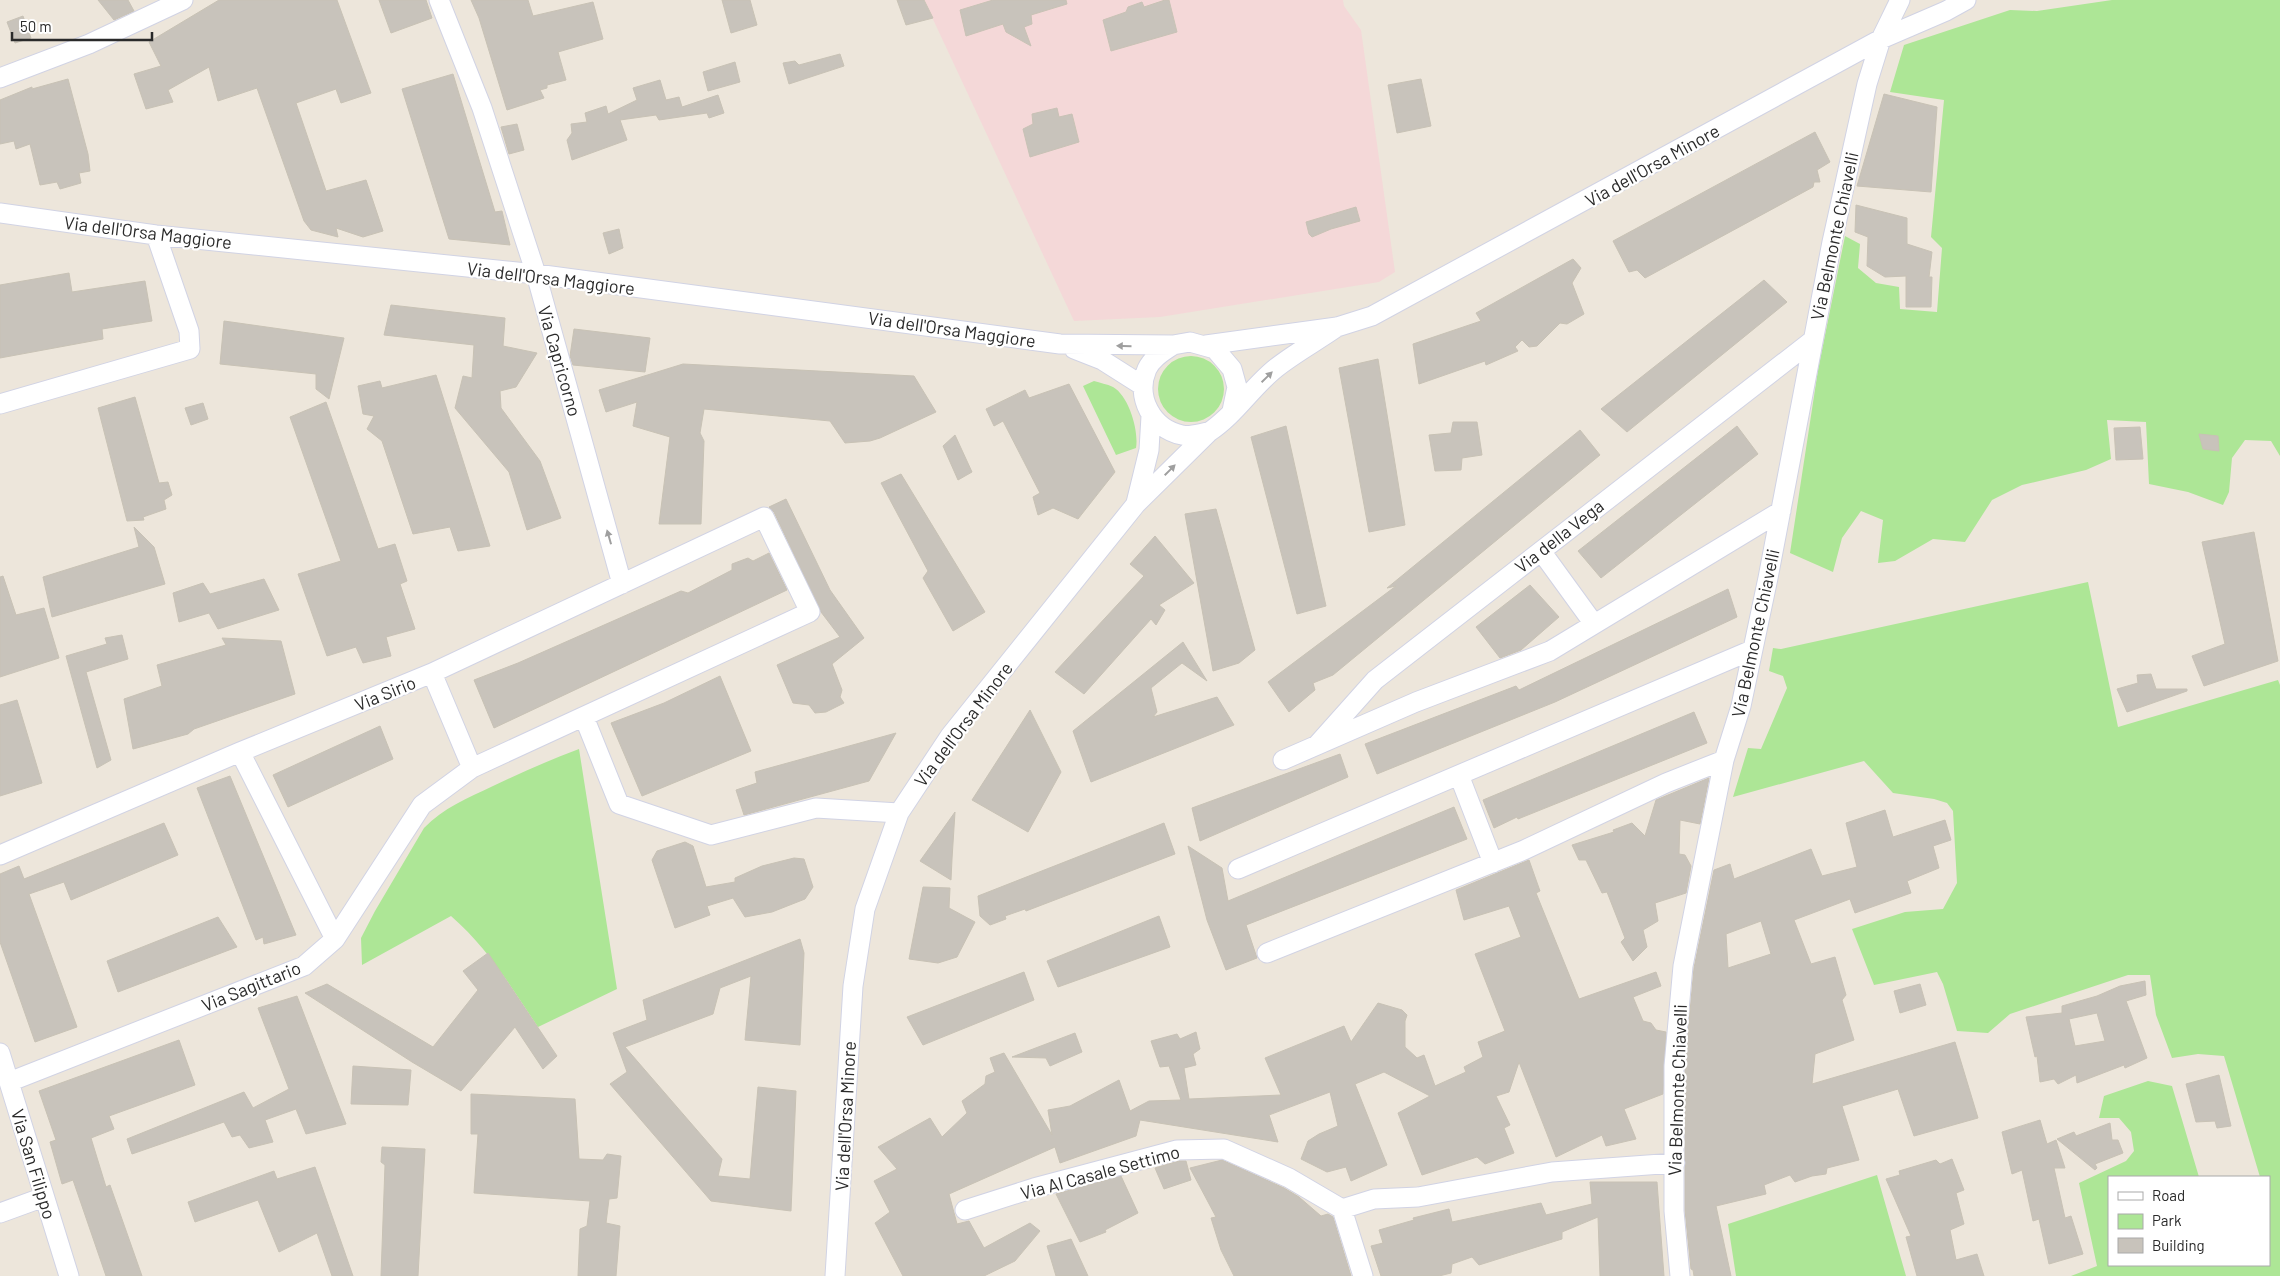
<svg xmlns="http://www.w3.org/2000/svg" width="2280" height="1276" font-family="Barlow,sans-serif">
	<rect width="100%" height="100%" fill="#ede6db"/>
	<!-- medical -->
	<path fill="#f4d8d8" d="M924 0H1343L1344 6 1361 30 1395 272 1379 282 1160 317 1074 321Z"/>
	<!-- green -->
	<path fill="#ade696" d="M2112 0H2280V456L2271 441 2245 440 2232 458 2229 492 2223 505 2188 492 2149 484 2146 422 2107 420 2111 459 2086 470 2022 485 1992 500 1965 542 1933 539 1895 561 1878 563 1883 520 1861 511 1842 538 1833 572 1790 553 1818 370 1845 236 1860 244 1858 268 1876 283 1899 287 1900 309 1937 312 1942 248 1931 237 1944 100 1890 92 1904 45 2010 10 2037 11Z
		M1158 389a33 33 0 1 1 66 0a33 33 0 1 1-66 0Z
		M1094 381C1100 383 1107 384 1113 387 1129 396 1139 431 1136 448L1116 455 1083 386Z
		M2088 582 2118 727 2278 680 2280 685V1276H2071L2097 1266 2079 1183 2126 1161 2134 1151 2131 1132 2119 1118H2099L2104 1096 2148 1081 2172 1086 2199 1177H2109V1265H2269V1177H2260L2224 1056 2198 1054 2172 1058 2156 1015 2150 975H2128L2010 1014 1988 1033 1957 1031 1943 984 1937 972 1874 985 1852 929 1905 912 1943 909 1957 883 1953 811 1947 803 1934 799 1893 793 1864 761 1733 797 1748 748 1761 749 1787 688 1783 676 1769 671 1773 648 1781 649Z
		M579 749 617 989 538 1027C511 987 488 948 451 916L362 965 361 938 375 911 424 828C443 808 468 798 493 786 522 772 550 760 579 749Z
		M1877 1175 1906 1276H1736L1728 1224Z"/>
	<!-- building -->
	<path fill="#c8c3bb" stroke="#c8c2b5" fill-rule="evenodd" d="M98 0H128L134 11 114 20Z
		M219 0H337L371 93 341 103 336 89 296 103 326 191 366 180 383 231 363 237 336 228 338 237 311 230 304 221 257 88 218 101 209 67 168 90 173 102 146 109 134 74 161 66 149 42Z
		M379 0H426L432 18 391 33Z
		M471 0H528L533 16 593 2 603 39 558 52 566 80 547 85V88L540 90 544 98 507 110 479 18Z
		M722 0H750L757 25 731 33Z
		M897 0H924L933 18 906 25Z
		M993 0H1066L1067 4 1031 15 1032 24 1024 27 1031 46 1006 32 1003 24 966 36 960 10Z
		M1165 0H1169L1177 32 1111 51 1103 20 1126 12 1128 7 1142 2 1144 7Z
		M23 16 31 38 15 43 7 22Z
		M840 54 844 66 789 84 783 63 795 61 799 65Z
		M735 62 740 82 708 91 703 72Z
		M453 74 495 212 502 211 510 245 449 239 402 89Z
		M68 79 88 154 90 171 79 173 81 183 60 189 57 182 40 185 30 144 16 149 14 141 0 144V100L32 87V89Z
		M1421 79 1431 126 1397 133 1388 85Z
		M660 80 666 100 679 97 682 107 718 95 724 113 709 118 707 113 659 120 656 115 620 120 627 140 572 160 567 140 572 133 571 124 587 122 585 113 606 106 608 114 637 100 633 88Z
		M1884 94 1937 107 1931 192 1857 186Z
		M1057 108 1059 117 1072 114 1079 142 1030 157 1023 129 1033 124 1032 114Z
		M517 124 524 150 509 154 501 127Z
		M1815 132 1830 162 1817 170 1820 182H1814L1813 187 1645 278 1637 270 1629 272 1613 241Z
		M1856 205 1907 218V244L1932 252 1929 277H1932L1931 307H1906V276L1885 277 1867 266 1868 237 1855 232Z
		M1356 207 1360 221 1331 229 1312 237 1309 234 1306 222Z
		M619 229 623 248 609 254 603 233Z
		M1573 259 1581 268 1572 283 1584 314 1567 324 1560 323 1537 346 1529 347 1522 340 1515 347 1518 351 1486 365 1485 361 1419 384 1413 344 1481 321 1476 313Z
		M69 273 72 292 145 281 152 321 102 329 103 339 0 358V285Z
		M1764 280 1787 302 1627 432 1601 409Z
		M391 305 505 318 503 346 537 353 516 387 500 391 501 408 540 461 561 518 527 530 509 472 455 408 463 376 472 378 474 345 384 335Z
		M224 321 344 338 329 399 316 389V374L220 364Z
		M574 329 650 338 645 372 573 365 570 356Z
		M1378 359 1405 525 1369 532 1339 368Z
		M683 364 914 376 936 412 880 438 870 441 845 443 830 421 704 409 700 433 704 441 701 524H659L670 437 633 426 637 402 606 412 599 390Z
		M436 375 459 448 490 546 458 551 450 527 413 534 382 441 367 429 374 416 363 414 358 386 380 381 382 388Z
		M1069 384 1115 472 1078 519 1053 508 1038 515 1033 497 1040 493 1003 421 994 426 986 409 1025 390 1029 398Z
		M135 397 159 483 168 482 172 495 164 500 166 509 143 517 144 520 127 521 98 408Z
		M326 402 378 549 395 544 407 581 400 584 415 629 386 637 391 656 363 663 356 647 327 656 298 574 341 561 290 417Z
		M203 403 208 419 191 425 185 408Z
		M1453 422H1477L1482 455 1462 458 1461 470 1435 471 1429 435 1451 433Z
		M1286 426 1326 606 1297 614 1251 437Z
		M1737 426 1758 454 1601 578 1578 551Z
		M2140 427 2143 459 2116 460 2114 428Z
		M1580 430 1600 455 1333 675 1313 683 1315 690 1289 712 1268 682 1396 586 1387 588Z
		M2199 434 2218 436 2219 451 2203 449Z
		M955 435 972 472 958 480 943 446Z
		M901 474 985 612 953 631 923 578 928 571 881 483Z
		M786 499 830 590 864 638 832 664 842 690 840 697 844 703 826 712 815 713 809 705 793 703 777 665 840 637 821 612 774 512 769 507Z
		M1216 509 1255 650 1239 663 1213 671 1185 514Z
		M134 527 154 547 165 584 52 617 43 577 139 547Z
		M2254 532 2278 661 2204 686 2192 656 2225 644 2202 542Z
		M1155 536 1194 583 1159 605 1165 610 1156 625 1151 619 1084 694 1055 672 1144 576 1130 564Z
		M769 553 787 590 494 728 474 680 518 663 681 591 688 593 732 570V564L748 558 753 561Z
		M3 576 16 615 44 608 59 658 0 677V577Z
		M264 579 279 610 218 629 209 613 179 622 173 593 203 583 210 594Z
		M1530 585 1559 617 1521 650 1500 658 1476 627Z
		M1728 589 1737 617 1555 702 1377 774 1365 744 1516 686 1519 690Z
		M122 635 128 659 86 672 111 760 97 768 66 656 107 644 105 638Z
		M222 638 281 641 295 694 194 729 188 734 133 749 124 699 162 686 157 665 226 645Z
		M1183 642 1207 681 1182 663 1151 688 1157 712 1153 717 1217 697 1234 725 1091 782 1073 731Z
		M2151 674 2156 689H2187V691L2127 712 2117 689 2138 683 2137 675Z
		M720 676 751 751 642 796 611 723 664 703Z
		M17 700 42 783 0 796V705Z
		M1030 710 1061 772 1028 832 972 800Z
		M1694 712 1707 743 1518 819 1517 817 1494 828 1483 800Z
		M380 726 393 759 288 807 273 775Z
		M896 733 869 781 744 815 736 790 757 783 755 772Z
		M1340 754 1348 777 1200 841 1192 808Z
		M230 776 296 935 264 944 263 937 256 940 197 788Z
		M1709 778 1700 824 1680 820 1679 854 1685 855 1691 866 1686 893 1655 903 1658 921 1643 930 1647 947 1633 961 1621 942 1625 938 1607 892 1602 893 1586 860H1579L1572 845 1614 832 1613 830 1632 823 1645 836 1656 800Z
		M1454 807 1467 839 1246 925 1257 958 1226 970 1207 920 1188 846 1222 868 1228 901Z
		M1885 810 1893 837 1945 820 1951 840 1933 846 1939 868 1907 881 1911 893 1855 913 1850 899 1794 920 1811 964 1835 957 1846 995 1842 1000 1854 1040 1815 1054 1812 1084 1955 1042 1978 1118 1914 1136 1898 1089 1842 1106 1859 1160 1827 1168 1826 1174 1812 1176 1795 1182 1790 1175 1764 1185 1766 1194 1716 1206 1731 1276H1694L1693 1270 1691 1269 1685 1210V1066L1694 968 1714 870 1730 864 1734 879 1811 849 1822 876 1857 867 1846 823ZM1761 921 1771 954 1728 968 1726 934Z
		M955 812 952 859 951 880 920 861Z
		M164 823 178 855 71 900 64 882 29 894 77 1027 35 1042 0 942V874L19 866 24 879Z
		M1164 823 1175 854 1026 911 1025 909 1005 916 1006 919 990 925 980 916 978 896Z
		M685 842 693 846 706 887 735 882V878L762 866 794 858 804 859 813 887 805 899 772 912 745 917 733 898 707 906 710 915 675 928 652 860 657 851Z
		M1529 860 1540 891 1536 893 1579 999 1656 972 1661 986 1633 997 1643 1021 1651 1023 1656 1030 1666 1032 1663 1094 1624 1109 1636 1139 1606 1146 1602 1135 1556 1157 1519 1062 1509 1092 1496 1096 1510 1125 1504 1128 1514 1153 1485 1164 1477 1157 1422 1175 1398 1113 1430 1096 1384 1072 1355 1084 1387 1165 1351 1181 1346 1167 1327 1172 1301 1159 1308 1141 1319 1134 1338 1126 1330 1092 1269 1115 1278 1142 1140 1120 1136 1136 1060 1163 1055 1147 949 1194 957 1224 969 1221 984 1248 1030 1223 1040 1231 1015 1261 984 1276H903L875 1223 890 1212 874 1181 897 1169 878 1147 930 1118 942 1137 967 1113 962 1101 985 1084 986 1076 995 1072 990 1058 1004 1053 1052 1135 1048 1110 1070 1106 1119 1080 1130 1111 1149 1101 1181 1100 1169 1066 1160 1067 1151 1041 1177 1034 1180 1039 1196 1032 1200 1049 1193 1054 1196 1065 1184 1068 1189 1099 1281 1095 1265 1058 1344 1026 1351 1042 1378 1003 1402 1010 1407 1015 1405 1021V1047L1417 1058 1424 1055 1435 1086 1466 1072 1464 1067 1483 1057 1478 1042 1505 1031 1475 954 1521 937 1509 906 1464 920 1456 890Z
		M923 887 950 888 949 908 975 922 957 957 938 963 909 959Z
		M1159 916 1170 947 1058 987 1047 961Z
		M218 917 237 947 118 992 107 961Z
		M800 939 804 953 800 1045 745 1040 751 976 720 988 713 1014 625 1047 722 1159 718 1176 750 1179 758 1087 796 1091 791 1211 711 1201 610 1084 627 1072 613 1033 647 1020 643 1000Z
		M488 953 557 1056 543 1069 515 1027 461 1091 412 1062 305 993 327 984 433 1047 478 990 463 971Z
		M1024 972 1034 1000 923 1045 907 1017Z
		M2145 981 2146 995 2126 1001 2147 1058 2125 1068 2124 1065 2077 1083 2076 1075 2058 1084 2054 1079 2040 1082 2037 1056 2035 1057 2026 1017 2062 1013V1006L2097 996 2120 986ZM2097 1013 2105 1041 2075 1046 2069 1019Z
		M1920 984 1926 1005 1900 1013 1894 991Z
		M297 996 346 1124 306 1134 296 1109 265 1120 273 1142 249 1148 240 1135 232 1137 224 1122 132 1154 127 1139 244 1092 253 1108 289 1089 258 1008Z
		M1075 1033 1082 1052 1050 1066 1046 1058 1012 1057Z
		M179 1040 195 1085 109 1116 114 1129 91 1138 106 1187 110 1185 142 1276H106L73 1180 62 1184 50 1142 56 1140 39 1091Z
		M353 1066 411 1070 408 1105 351 1104Z
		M2219 1075 2231 1126 2217 1128 2215 1121 2196 1122 2186 1084Z
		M471 1094 575 1099 579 1159 603 1160 607 1154 621 1156 617 1198 609 1199 606 1223 620 1226 616 1276H578L580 1229 587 1226 590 1201 474 1193 478 1134H471Z
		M2040 1120 2047 1144 2056 1140 2065 1168H2054L2065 1218 2071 1216 2083 1254 2049 1264 2039 1219 2033 1221 2022 1170 2012 1174 2002 1132Z
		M2110 1123 2112 1140H2118L2123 1153 2095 1164 2097 1168 2095 1170 2057 1139 2074 1132 2076 1136Z
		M382 1147 425 1149 418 1276H381L385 1165 381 1162Z
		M1952 1159 1964 1190 1956 1193 1964 1224 1950 1230 1956 1260 1977 1254 1984 1276H1917L1906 1237 1911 1236 1886 1179 1900 1175 1899 1171 1936 1160 1940 1164Z
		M1222 1160 1284 1188 1299 1197 1321 1216 1328 1214 1333 1217 1351 1276H1234L1221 1250 1211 1218 1216 1217 1190 1168Z
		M1179 1161H1186L1191 1180 1164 1189 1155 1168Z
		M315 1167 353 1276H332L317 1233 279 1252 258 1200 195 1222 188 1202 274 1171 277 1179Z
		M1121 1176 1138 1213 1105 1230 1106 1232 1080 1242 1056 1194Z
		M1590 1182H1657L1664 1276H1600L1598 1217 1562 1232V1239L1479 1265 1472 1257 1452 1264 1451 1273 1439 1276H1381L1371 1246 1383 1243 1379 1230 1414 1220 1413 1218 1449 1209 1452 1222 1541 1203 1546 1215 1592 1204Z
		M1071 1239 1088 1276H1056L1047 1246Z"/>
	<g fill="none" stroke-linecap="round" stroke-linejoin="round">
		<!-- street casing -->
		<g stroke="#d1d3e4" stroke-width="21">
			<path id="street" d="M439 0 482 108 536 274 622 584
				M0 78 89 44 183 0
				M0 213 156 235 536 274 1060 344 1173 345 1190 342 1215 349 1232 369 1237 387 1232 411
				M1173 345C1163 352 1152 358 1147 369 1135 397 1152 429 1182 435 1190 437 1201 433 1209 432
				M1206 345 1337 327 1372 316 1881 39 1946 11 1966 0
				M1074 349 1102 360 1143 386
				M0 404 190 349 189 331 156 235
				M1136 503 1149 450 1151 416
				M1541 551 1594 624
				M432 673 472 768
				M584 717 619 804 711 835 816 808 899 813
				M1317 745 1375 680 1813 340
				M240 752 335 939
				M1283 760 1416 702 1550 651 1781 511
				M1459 775 1493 863
				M0 855 240 752 432 673 764 517 810 612 472 768 422 805 335 939 304 966 9 1082
				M1238 869 1752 650
				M1267 953 1524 850 1666 783 1724 760
				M0 1053 69 1276
				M1342 1209 1374 1199 1418 1197 1552 1172 1675 1163
				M965 1210 1034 1188 1177 1150 1224 1149 1289 1178 1342 1209 1363 1276
				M0 1213 44 1197
				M835 1276 853 986 865 909 899 813 950 736 1136 504 1209 432C1235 415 1252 387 1276 368 1295 353 1317 341 1337 327
				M1680 1276 1674 1211V1066L1683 966 1724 760 1741 706 1768 578 1832 242 1867 84 1881 39 1900 0"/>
		</g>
		<!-- street -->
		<use href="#street" stroke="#fff" stroke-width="19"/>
	</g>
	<!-- one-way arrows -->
	<defs><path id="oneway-solid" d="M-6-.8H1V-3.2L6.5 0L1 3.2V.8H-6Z" transform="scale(1.25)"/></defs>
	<g fill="#9f9f9f">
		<use href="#oneway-solid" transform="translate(1124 346) rotate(-179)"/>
		<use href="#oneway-solid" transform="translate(1267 377) rotate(-44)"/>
		<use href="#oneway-solid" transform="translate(1170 470) rotate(-45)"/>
		<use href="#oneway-solid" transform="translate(609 537) rotate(-106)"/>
	</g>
	<g text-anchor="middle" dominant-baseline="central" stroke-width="4.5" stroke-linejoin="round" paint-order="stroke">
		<!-- street labels -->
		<g font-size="18" fill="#2a2a2a" stroke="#fff">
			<text transform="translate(1652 165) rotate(-29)">Via dell'Orsa Minore</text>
			<text transform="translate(148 232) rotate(7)">Via dell'Orsa Maggiore</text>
			<text transform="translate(1834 236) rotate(-78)">Via Belmonte Chiavelli</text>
			<text transform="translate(551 278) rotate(7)">Via dell'Orsa Maggiore</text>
			<text transform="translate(952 329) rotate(8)">Via dell'Orsa Maggiore</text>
			<text transform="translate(560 361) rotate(74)">Via Capricorno</text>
			<text transform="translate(1559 536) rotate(-38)">Via della Vega</text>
			<text transform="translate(1755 633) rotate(-78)">Via Belmonte Chiavelli</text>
			<text transform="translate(385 693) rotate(-22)">Via Sirio</text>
			<text transform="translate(963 724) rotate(-53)">Via dell'Orsa Minore</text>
			<text transform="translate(251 986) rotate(-22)">Via Sagittario</text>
			<text transform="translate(1677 1090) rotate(-88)">Via Belmonte Chiavelli</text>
			<text transform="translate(845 1116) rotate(-87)">Via dell'Orsa Minore</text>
			<text transform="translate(34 1164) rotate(73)">Via San Filippo</text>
			<text transform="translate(1100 1172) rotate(-15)">Via Al Casale Settimo</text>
		</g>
	</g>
	<!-- legend -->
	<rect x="2108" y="1176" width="162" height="90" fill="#ffffff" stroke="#aaaaaa"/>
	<rect x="2118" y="1192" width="25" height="8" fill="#ffffff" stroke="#aaaaaa"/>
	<text x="2152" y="1201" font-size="15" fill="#2a2a2a">Road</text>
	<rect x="2118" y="1214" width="25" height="15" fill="#ade696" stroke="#aaaaaa"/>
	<text x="2152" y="1226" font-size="15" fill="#2a2a2a">Park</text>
	<rect x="2118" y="1238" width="25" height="15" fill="#c8c3bb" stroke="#aaaaaa"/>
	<text x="2152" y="1251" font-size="15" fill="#2a2a2a">Building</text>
	<!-- scale -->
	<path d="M12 32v8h140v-8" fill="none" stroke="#2a2a2a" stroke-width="2.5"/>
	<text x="20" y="32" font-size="15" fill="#2a2a2a" stroke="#ffffff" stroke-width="4" paint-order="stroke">50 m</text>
</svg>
